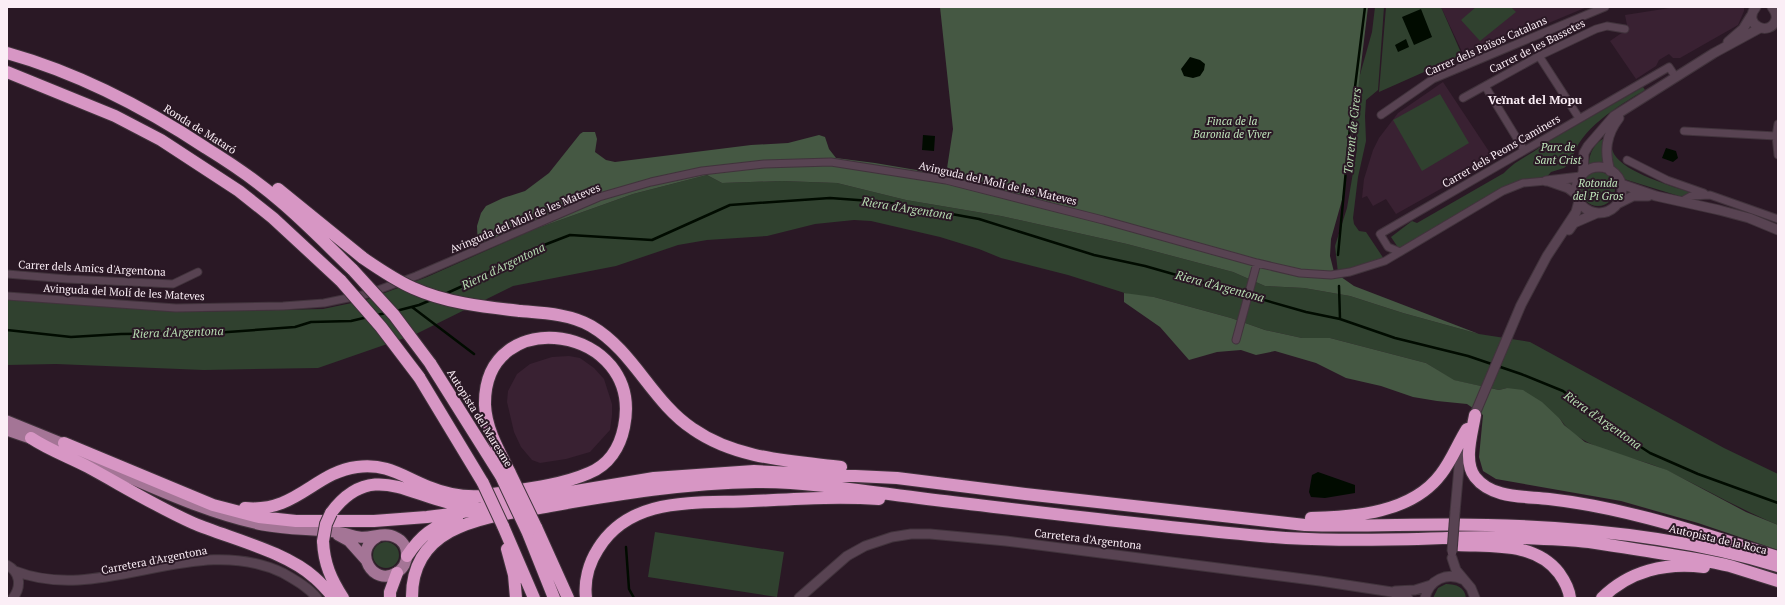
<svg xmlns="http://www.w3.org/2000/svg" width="1785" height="605" font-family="'PT Serif',serif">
	<rect width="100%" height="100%" fill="#2a1825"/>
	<!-- built -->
	<path fill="#392132" d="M1441 7H1587L1465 58Z
		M1676 7H1744V11L1738 25 1680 58H1673L1669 54 1659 60 1656 66 1636 79 1610 41 1623 32 1627 25 1625 15Z
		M1443 82 1494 159 1396 214 1386 199 1373 206 1367 196 1362 198 1364 179 1373 150 1379 138 1398 113Z
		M569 356 580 358 594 368 604 379 612 404V415L610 430 590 452 566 459 540 463 532 460 521 447 514 432 507 402 508 391 517 374 530 364 552 357Z"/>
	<!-- green -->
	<path fill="#30412f" d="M1375 7H1384L1378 90 1366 100 1365 116 1366 141 1358 177 1353 218 1354 224 1359 231 1366 232 1384 259 1338 273 1335 246 1347 208 1357 149 1354 96 1372 32Z
		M1386 7H1441L1462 55 1454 59 1455 62 1426 75 1424 72 1379 92Z
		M1476 7H1511L1516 12 1480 41 1461 20Z
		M1643 87 1645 90C1620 105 1577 130 1572 161L1564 168 1551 172 1544 180 1521 181 1399 249 1391 237 1412 221 1417 223 1504 173C1517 159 1530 156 1544 144Z
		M1440 94 1469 143 1422 171 1393 120Z
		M1605 138 1606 165 1598 162 1589 166C1588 156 1594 142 1605 138Z
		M1610 142C1611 146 1612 150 1614 154 1625 173 1672 186 1692 193L1682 197 1624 179 1613 169 1609 158Z
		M1581 189a17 17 0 1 1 34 0a17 17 0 1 1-34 0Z
		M707 175 722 183 782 181 837 183 906 200 1001 216 1127 244 1233 272 1265 286 1304 288 1350 296 1403 313 1479 334 1530 342 1724 448 1778 474V525C1740 509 1705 489 1668 471 1634 455 1582 452 1560 419L1507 388 1499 390 1453 380 1426 363 1330 338H1302L1265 330 1231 318 1154 297 1131 295 1068 275 1001 258 979 249 940 237 871 221 854 220 815 224 767 236 707 240 678 245 616 266 513 286 416 334 318 368 204 370 56 364 7 365V299L182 312 323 309 366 300 427 277 535 229 633 194Z
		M655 532 784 552 777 597 648 577Z
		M373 555a13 13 0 1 1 26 0a13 13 0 1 1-26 0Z
		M1446 584C1456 584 1465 587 1466 598H1433L1438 588Z"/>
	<!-- forest -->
	<path fill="#455843" d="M940 7H1368L1351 148 1342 200 1331 239 1330 256 1334 272 1354 286 1479 334 1403 313 1350 296 1304 288 1265 286 1233 272 1127 244 1001 216 906 200 837 183 782 181 722 183 707 175 633 194 535 229 481 252 478 248 477 226 481 213 486 206 503 198 525 191 549 173 580 134 583 132H595L597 139 595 152 606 160 615 162 751 145 788 143 819 135 825 137 829 149 836 158 875 163 946 175 953 129Z
		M1124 293 1154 297 1231 318 1265 330 1302 338H1330L1426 363 1454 380 1499 390 1507 388 1523 390 1542 402 1560 419 1564 425 1585 442 1667 470 1746 512 1778 525V550L1698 523 1621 501 1496 479 1483 471 1479 457 1483 415 1467 404 1437 401 1413 397 1381 386 1346 378 1316 363 1275 351 1256 355 1241 350 1217 352 1189 360 1160 327 1124 302Z"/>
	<!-- water -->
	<path fill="#010b00" d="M1421 9 1432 37 1414 45 1402 17Z
		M1406 39 1409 47 1398 52 1395 45Z
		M1190 57 1200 60 1205 64 1204 70 1200 76 1193 78 1184 76 1181 69Z
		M923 135 935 136 934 151 922 150Z
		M1666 148 1676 151 1678 158 1673 162 1662 158Z
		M1318 472 1355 485V493L1325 498 1311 497 1309 492 1312 475Z"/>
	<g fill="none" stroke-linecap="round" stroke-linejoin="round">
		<!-- stream -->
		<path stroke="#010b00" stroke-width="2.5" d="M1338 255 1350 127 1365 7
			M1339 286 1340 319
			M445 294 467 284 526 252 570 235 652 240 730 205 830 198 885 202 979 219 1094 255 1145 266 1306 312 1340 319 1395 338 1468 356 1521 374 1563 391 1607 425 1650 453 1698 474 1778 503
			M412 307 474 354
			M396 311 419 305 431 300
			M376 315 387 313
			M7 330 71 337 121 334 214 333 295 327 311 322 351 321 368 317
			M626 547 629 589 634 598"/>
		<!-- minor casing -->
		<g stroke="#41333c" stroke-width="9">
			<path id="minor" d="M1539 56 1579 118
				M1485 86 1524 150
				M1463 98 1539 56 1596 29 1607 26 1625 29
				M1381 115 1433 79 1605 7
				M1778 124 1776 136 1778 155
				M1684 131 1776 136
				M1627 160 1667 180 1704 193
				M1682 201 1691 196 1710 195 1778 219
				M1400 252 1388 247 1380 234 1669 67 1675 76
				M7 274 67 279 173 284 198 272
				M7 296 176 308 283 306 324 303 367 294 416 276 599 197 651 182 702 171 764 164 831 162 946 180 1103 220 1257 263 1300 273 1331 275 1350 272 1385 261 1503 191 1523 183 1546 181
				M1236 340 1257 263"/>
		</g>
		<!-- tertiary casing -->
		<g stroke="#41333c" stroke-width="11">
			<path id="tertiary" d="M1756 7C1741 25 1771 38 1776 19 1777 14 1775 11 1772 7
				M1728 42 1743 29 1751 16
				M1576 190a23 23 0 1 1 46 0a23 23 0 1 1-46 0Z
				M1610 171C1604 151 1606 135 1619 118
				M1583 174 1584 153 1588 146 1614 116 1714 53 1760 28
				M1546 181 1580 177
				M1548 181 1568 188 1576 194
				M1621 184 1656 196 1719 210 1749 218 1778 230
				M1617 204 1633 196H1648
				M1569 230 1574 223 1597 213
				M1472 421 1521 305 1547 256 1576 212 1579 201
				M1455 512 1460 456 1464 442
				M1452 558 1456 570 1471 588 1475 598
				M7 565C20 572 22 586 13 598
				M15 571C102 605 195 531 283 573 295 580 308 587 317 598
				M1395 591 1415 590 1431 585
				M799 598 847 556 865 546 892 537 911 534H930L1006 541 1320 581 1392 592 1408 598
				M1425 598C1429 580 1447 571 1464 580"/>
		</g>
		<!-- primary casing -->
		<g stroke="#41333c" stroke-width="13">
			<path id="primary" d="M7 421 71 447
				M7 430 39 441
				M68 452C133 477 195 511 263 525 289 530 316 529 342 533 348 534 353 536 359 537 371 539 384 531 395 537 410 543 411 565 396 573 373 587 352 551 377 537
				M338 535 349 541 366 560"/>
		</g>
		<!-- motorway casing -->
		<g stroke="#41333c" stroke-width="14">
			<path id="motorway" d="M7 53C78 73 144 107 206 148 232 164 257 181 280 201 305 222 329 247 353 270
				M7 72 115 116 161 140 239 191 273 218 341 281
				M278 189 363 258
				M520 311C543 313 570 314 591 326 634 351 652 402 693 429 736 459 791 461 841 467
				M430 363 501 476
				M419 377 483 483
				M1475 415C1472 434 1463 461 1475 477 1492 499 1525 496 1549 499 1628 508 1703 534 1778 557
				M31 438C49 450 69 457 88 467 123 486 157 507 193 523 231 539 285 551 315 578 322 584 328 591 334 598
				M64 443 213 505 259 517 296 521H374L427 517 459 513 504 503 654 478 754 471 897 478 1025 494 1305 525C1366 527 1427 523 1487 525 1585 527 1684 537 1778 566
				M245 508C296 513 315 472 357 467 388 463 403 477 429 487 446 494 462 497 480 496 515 490 557 487 589 473 609 465 620 447 624 427 645 325 483 301 485 405 486 429 499 451 510 473
				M331 513C376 452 420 508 474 505
				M1311 518C1354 517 1412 513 1441 474 1452 460 1458 443 1467 429
				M503 526 534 598
				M536 527 568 598
				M528 533 554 598
				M323 541C324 564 331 579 343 598
				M1458 545C1493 547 1535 542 1559 573 1564 580 1569 589 1570 598
				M507 549 514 575 516 598
				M407 556C421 535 433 526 457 519
				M390 598V592L397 573
				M412 598C411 521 492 517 550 506 618 494 687 483 756 482 814 482 870 492 927 499 1038 512 1149 526 1261 536 1313 541 1365 540 1418 539 1444 538 1470 537 1496 537 1527 538 1559 539 1589 542 1611 545 1632 549 1653 552 1679 556 1705 560 1730 566 1746 571 1762 576 1778 581
				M586 598C584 581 589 563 598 549 631 495 697 504 752 501 794 499 837 496 879 499
				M1602 598C1629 571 1666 562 1704 567"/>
		</g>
		<!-- minor -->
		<use href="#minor" stroke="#584352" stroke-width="7"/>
		<!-- tertiary -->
		<use href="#tertiary" stroke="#584352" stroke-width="9"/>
		<!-- primary -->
		<use href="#primary" stroke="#a47596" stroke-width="11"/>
		<!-- motorway -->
		<use href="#motorway" stroke="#d796c4" stroke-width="12"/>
		<!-- tertiary-bridge casing -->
		<g stroke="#41333c" stroke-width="11" stroke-linecap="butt">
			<path id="tertiary-bridge" d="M1452 552 1455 512"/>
		</g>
		<!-- motorway-bridge casing -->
		<g stroke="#41333c" stroke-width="14" stroke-linecap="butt">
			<path id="motorway-bridge" d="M363 258C379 269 395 280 413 288 446 303 484 307 520 311
				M353 270 394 315 430 363
				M341 281 381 327 419 377
				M510 473 536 527
				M501 476 528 533
				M483 483 503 526
				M323 541 326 524 331 513"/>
		</g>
		<!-- tertiary-bridge -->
		<use href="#tertiary-bridge" stroke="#584352" stroke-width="9"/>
		<!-- motorway-bridge -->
		<use href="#motorway-bridge" stroke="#d796c4" stroke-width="12"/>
	</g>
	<g text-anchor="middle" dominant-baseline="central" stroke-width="4" stroke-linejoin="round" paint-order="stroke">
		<!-- street labels -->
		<g font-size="11" fill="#fbeef6" stroke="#2a1825">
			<text transform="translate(1486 46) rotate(-24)">Carrer dels Països Catalans</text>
			<text transform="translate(1537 46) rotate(-27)">Carrer de les Bassetes</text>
			<text transform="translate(200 129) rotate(32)">Ronda de Mataró</text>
			<text transform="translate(1501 151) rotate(-30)">Carrer dels Peons Caminers</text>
			<text transform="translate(998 183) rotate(13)">Avinguda del Molí de les Mateves</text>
			<text transform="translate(525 218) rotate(-23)">Avinguda del Molí de les Mateves</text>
			<text transform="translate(92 268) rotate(3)">Carrer dels Amics d'Argentona</text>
			<text transform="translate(124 292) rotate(3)">Avinguda del Molí de les Mateves</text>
			<text transform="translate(480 418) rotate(58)">Autopista del Maresme</text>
			<text transform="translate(1088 539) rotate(7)">Carretera d'Argentona</text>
			<text transform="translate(1718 539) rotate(13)">Autopista de la Roca</text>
			<text transform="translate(154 560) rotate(-11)">Carretera d'Argentona</text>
		</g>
		<!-- park labels -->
		<g font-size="11" font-style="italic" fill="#c0e6bc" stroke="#2a1825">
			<text x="1232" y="121">Finca de la<tspan x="1232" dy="13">Baronia de Viver</tspan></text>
			<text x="1558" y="147">Parc de<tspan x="1558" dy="13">Sant Crist</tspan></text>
			<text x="1598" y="183">Rotonda<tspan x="1598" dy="13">del Pi Gros</tspan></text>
		</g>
		<!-- neighbourhood labels -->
		<g font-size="12" font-weight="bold" fill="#fbeef6" stroke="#2a1825">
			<text x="1535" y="99">Veïnat del Mopu</text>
		</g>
		<!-- water labels -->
		<g font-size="12" font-style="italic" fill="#b6dcb1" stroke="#2a1825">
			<text transform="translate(1352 131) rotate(-84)">Torrent de Cirers</text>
			<text transform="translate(907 208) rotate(9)">Riera d'Argentona</text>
			<text transform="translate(503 266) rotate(-26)">Riera d'Argentona</text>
			<text transform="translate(1220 286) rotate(15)">Riera d'Argentona</text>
			<text transform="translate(178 332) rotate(-2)">Riera d'Argentona</text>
			<text transform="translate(1603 420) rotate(35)">Riera d'Argentona</text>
		</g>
	</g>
	<!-- border -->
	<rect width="1785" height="605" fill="none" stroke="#fbeef6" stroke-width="16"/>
</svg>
